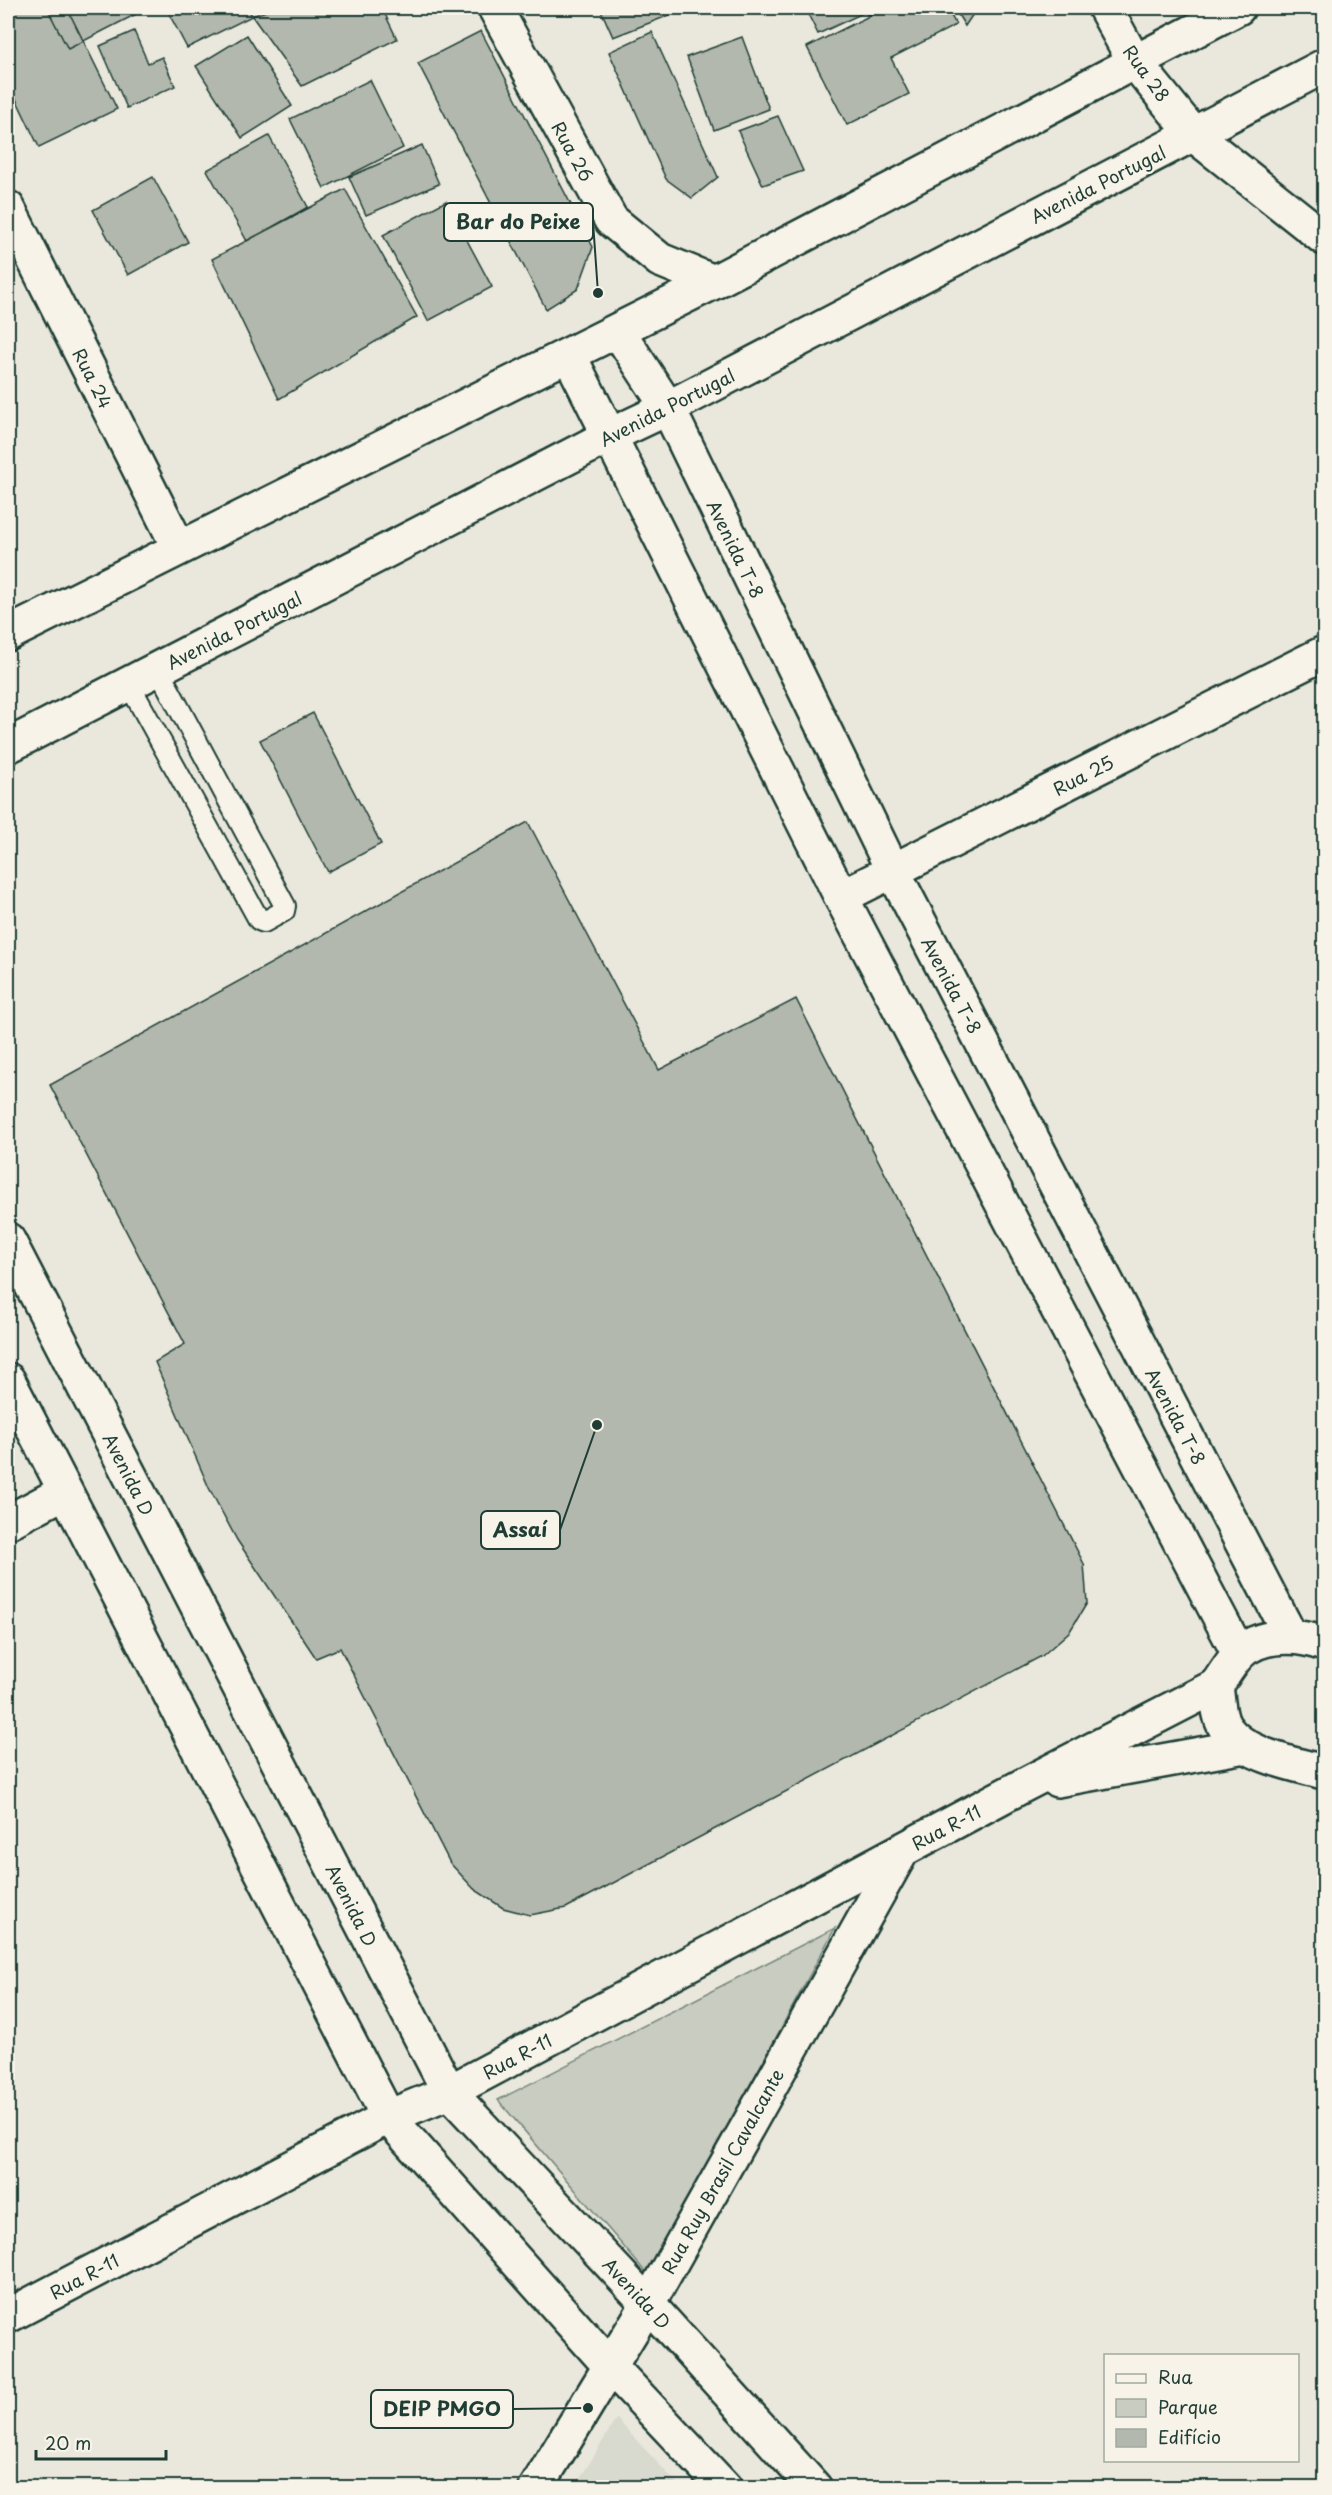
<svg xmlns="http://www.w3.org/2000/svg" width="1332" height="2495" font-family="'Playpen Sans',sans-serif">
	<rect width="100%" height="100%" fill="#eae8dd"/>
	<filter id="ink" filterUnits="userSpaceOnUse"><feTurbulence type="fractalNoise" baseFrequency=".0167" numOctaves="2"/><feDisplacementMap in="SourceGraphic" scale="12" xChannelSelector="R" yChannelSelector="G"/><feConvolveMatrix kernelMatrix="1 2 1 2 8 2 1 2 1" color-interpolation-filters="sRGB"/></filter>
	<g filter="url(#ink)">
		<!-- built -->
		<path fill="#d9dacf" d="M616 2419H617L680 2487H575Z"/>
		<!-- green -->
		<path fill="#c8ccc1" stroke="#74847a" stroke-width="1.5" d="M835 1928 648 2275 498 2100Z"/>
		<!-- building -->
		<path fill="#b2b8ae" stroke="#1f3d34" stroke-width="1.5" d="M8 8H67L117 109 39 147 8 82Z
			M47 8H145L146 9 68 49Z
			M166 8H248L252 16 187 48Z
			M274 8H382L397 39 302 86 252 16Z
			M600 8H669L670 15 613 37Z
			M805 8H857L861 14 818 34Z
			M864 8H883L867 15Z
			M885 8H947L956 25 891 58 909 94 847 125 807 47Z
			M954 8H977L965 26Z
			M134 31 148 63 162 57 175 86 127 108 100 46Z
			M481 31 593 247 578 289 546 309 418 63Z
			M652 32 718 177 692 198 666 179 609 52Z
			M247 35 292 106 242 138 196 66Z
			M742 37 769 109 714 130 687 57Z
			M370 80 403 148 324 188 290 119Z
			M778 116 803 171 763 185 738 131Z
			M269 136 308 207 247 241 207 170Z
			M422 145 439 184 366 215 349 177Z
			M153 177 188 242 128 275 93 210Z
			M345 189 417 317 279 399 212 259Z
			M446 201 492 287 428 321 383 235Z
			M313 713 381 844 328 872 260 740Z
			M528 822 659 1070 796 999 1084 1564 1087 1603 1070 1631 1042 1656 566 1908 530 1915 503 1908 474 1889 450 1863 340 1648 316 1658 237 1540 209 1488 155 1362 185 1344 50 1085Z"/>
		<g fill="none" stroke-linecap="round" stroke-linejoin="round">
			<!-- lane casing -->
			<g stroke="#1f3d34" stroke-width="24">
				<path id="lane" d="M129 684 259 920 264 922 284 911 285 906 158 669"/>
			</g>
			<!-- street casing -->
			<g stroke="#1f3d34" stroke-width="38">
				<path id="street" d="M495 8 611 220 660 260 714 282
					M1105 8 1134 61 1194 135 1324 238
					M8 208 179 548
					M841 897 1324 653
					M8 1522 64 1492
					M1057 1780 1245 1746
					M8 2316 388 2117 449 2092 1022 1786 1216 1686
					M536 2488 648 2304 902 1851"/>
			</g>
			<!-- secondary casing -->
			<g stroke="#1f3d34" stroke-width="38">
				<path id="secondary" d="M618 331 668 408 893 871 1291 1637
					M569 355 841 897 1239 1654
					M8 634 714 282 1238 8
					M8 746 609 436 668 408 1324 66
					M8 1240 449 2092 648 2304 815 2488
					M8 1380 388 2117 610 2366 725 2488
					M1324 1644C1298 1634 1259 1633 1238 1655 1230 1664 1223 1676 1216 1686 1218 1698 1218 1717 1225 1727 1243 1755 1294 1764 1324 1772"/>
			</g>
			<!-- lane -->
			<use href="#lane" stroke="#f7f3e8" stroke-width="20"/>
			<!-- street -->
			<use href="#street" stroke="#f7f3e8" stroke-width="33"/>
			<!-- secondary -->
			<use href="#secondary" stroke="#f7f3e8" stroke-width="33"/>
		</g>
	</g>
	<g text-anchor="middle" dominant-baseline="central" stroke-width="4.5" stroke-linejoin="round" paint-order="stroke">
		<!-- street labels -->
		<g font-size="18" fill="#1f3d34" stroke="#f7f3e8">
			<text transform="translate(1147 73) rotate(54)">Rua 28</text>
			<text transform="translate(573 151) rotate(61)">Rua 26</text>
			<text transform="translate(1098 184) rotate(-27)">Avenida Portugal</text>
			<text transform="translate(93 378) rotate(63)">Rua 24</text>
			<text transform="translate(667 407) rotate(-27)">Avenida Portugal</text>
			<text transform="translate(736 549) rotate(64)">Avenida T-8</text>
			<text transform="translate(234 630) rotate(-27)">Avenida Portugal</text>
			<text transform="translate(1083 775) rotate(-27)">Rua 25</text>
			<text transform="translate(952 985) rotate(62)">Avenida T-8</text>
			<text transform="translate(1176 1416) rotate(62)">Avenida T-8</text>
			<text transform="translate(129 1474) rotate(63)">Avenida D</text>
			<text transform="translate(946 1827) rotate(-28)">Rua R-11</text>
			<text transform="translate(352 1905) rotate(63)">Avenida D</text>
			<text transform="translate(517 2056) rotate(-28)">Rua R-11</text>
			<text transform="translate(722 2171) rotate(-61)">Rua Ruy Brasil Cavalcante</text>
			<text transform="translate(84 2276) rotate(-28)">Rua R-11</text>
			<text transform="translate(637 2293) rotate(47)">Avenida D</text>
		</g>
	</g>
	<!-- callouts -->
	<path fill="none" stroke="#1f3d34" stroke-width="2" d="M598 293L593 222M597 1425L560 1530M588 2408L513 2409"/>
	<g fill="#1f3d34" stroke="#f7f3e8" stroke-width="2">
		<circle cx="598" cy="293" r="6"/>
		<circle cx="597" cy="1425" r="6"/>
		<circle cx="588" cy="2408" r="6"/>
	</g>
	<g fill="#f7f3e8" stroke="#1f3d34" stroke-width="2">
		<rect x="444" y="203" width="149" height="38" rx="6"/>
		<rect x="481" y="1511" width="79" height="38" rx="6"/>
		<rect x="371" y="2390" width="142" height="38" rx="6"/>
	</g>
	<g font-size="20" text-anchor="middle" font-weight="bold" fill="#1f3d34">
		<text x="518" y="229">Bar do Peixe</text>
		<text x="520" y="1537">Assaí</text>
		<text x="442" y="2416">DEIP PMGO</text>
	</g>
	<!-- margin -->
	<rect width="1332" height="2495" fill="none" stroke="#f7f3e8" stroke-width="30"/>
	<rect x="15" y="15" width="1302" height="2465" fill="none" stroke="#1f3d34" stroke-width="2" filter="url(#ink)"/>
	<!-- legend -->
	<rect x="1104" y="2354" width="195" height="108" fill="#f7f3e8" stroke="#a1aaa0" stroke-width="1.5"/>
	<rect x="1116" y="2374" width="30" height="9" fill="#f7f3e8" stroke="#a1aaa0" stroke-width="1.5"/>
	<text x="1158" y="2384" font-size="18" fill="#1f3d34">Rua</text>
	<rect x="1116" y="2399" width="30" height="18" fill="#c8ccc1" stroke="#a1aaa0" stroke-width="1.5"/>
	<text x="1158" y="2414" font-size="18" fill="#1f3d34">Parque</text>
	<rect x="1116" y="2429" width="30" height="18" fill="#b2b8ae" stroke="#a1aaa0" stroke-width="1.5"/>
	<text x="1158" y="2444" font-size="18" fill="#1f3d34">Edifício</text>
	<!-- scale -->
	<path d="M36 2450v9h130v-9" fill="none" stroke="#1f3d34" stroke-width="3"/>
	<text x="45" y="2450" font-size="18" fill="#1f3d34" stroke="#f7f3e8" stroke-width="4.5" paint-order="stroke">20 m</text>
</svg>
